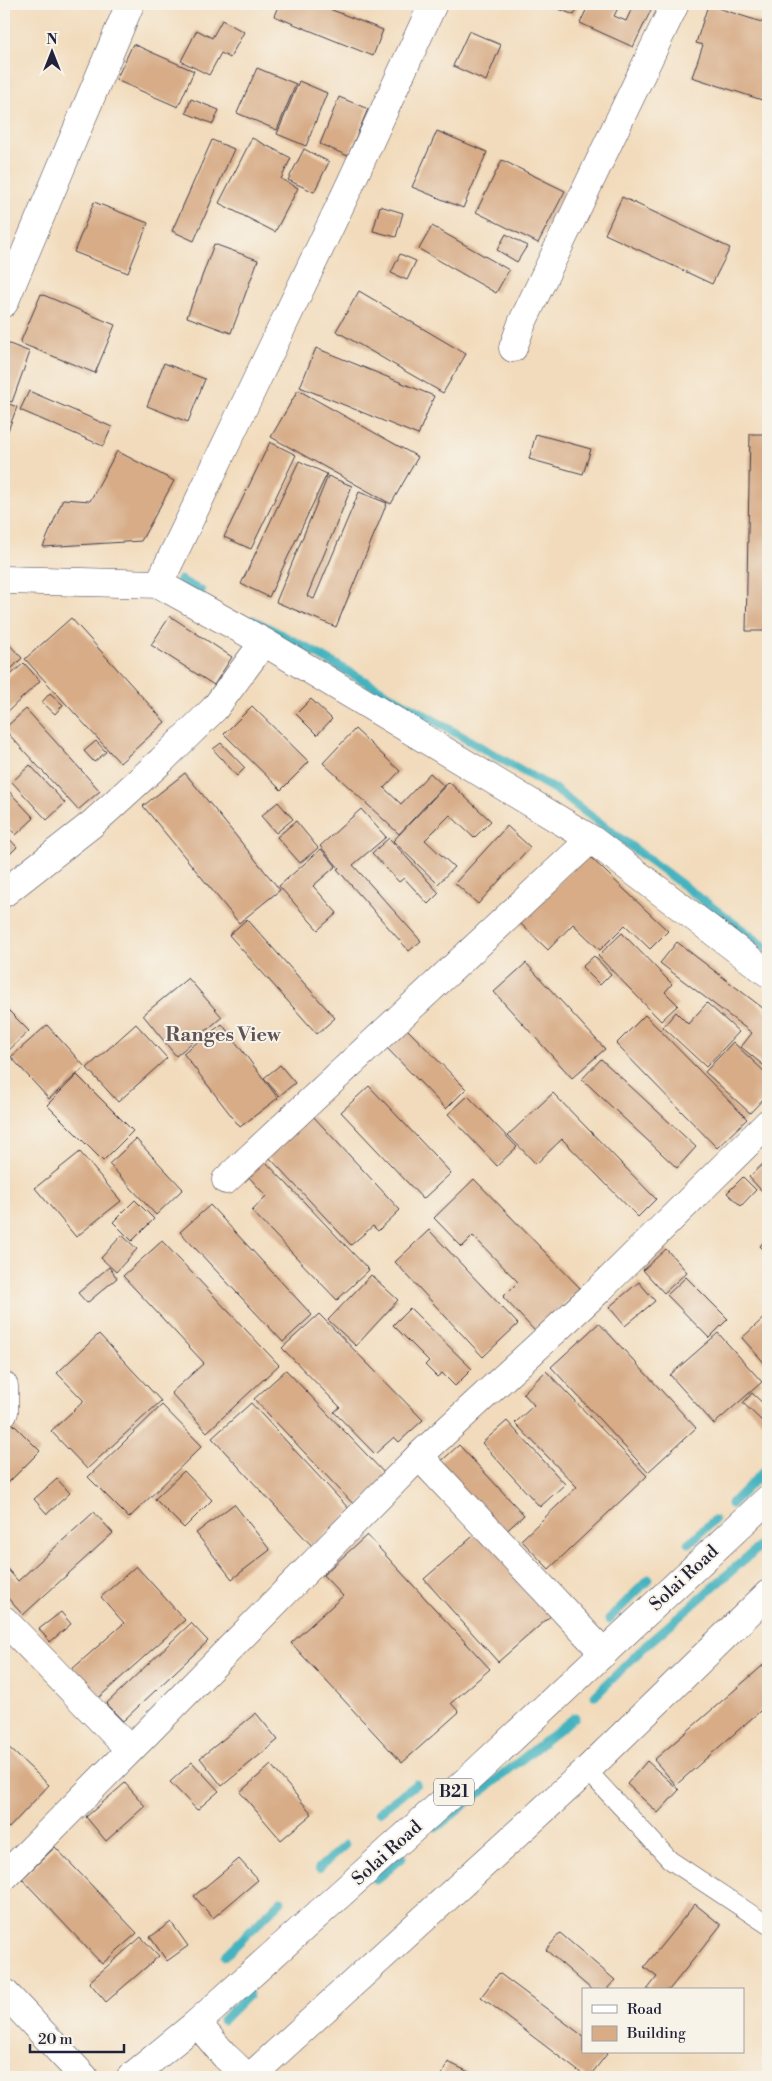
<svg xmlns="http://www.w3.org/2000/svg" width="772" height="2081" font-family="'Libre Bodoni',serif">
	<rect width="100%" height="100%" fill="#f7f3e8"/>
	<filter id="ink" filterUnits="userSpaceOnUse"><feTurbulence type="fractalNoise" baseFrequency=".02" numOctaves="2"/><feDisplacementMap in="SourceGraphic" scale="10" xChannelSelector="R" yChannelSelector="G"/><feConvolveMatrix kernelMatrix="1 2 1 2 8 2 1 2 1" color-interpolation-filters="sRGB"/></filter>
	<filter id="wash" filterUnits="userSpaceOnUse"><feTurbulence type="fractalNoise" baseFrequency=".0096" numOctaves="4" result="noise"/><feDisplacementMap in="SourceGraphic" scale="20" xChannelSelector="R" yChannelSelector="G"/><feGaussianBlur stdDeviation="1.12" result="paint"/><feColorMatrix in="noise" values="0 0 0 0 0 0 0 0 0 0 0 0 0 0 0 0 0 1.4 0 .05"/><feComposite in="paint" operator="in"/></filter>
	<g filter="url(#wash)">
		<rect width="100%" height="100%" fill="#f2dbbc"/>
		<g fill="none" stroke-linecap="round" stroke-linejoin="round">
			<!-- stream -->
			<path stroke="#44b3bf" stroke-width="9" d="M180 580 201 591
				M253 620 307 648 556 790 768 949
				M731 1504 764 1471
				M689 1543 714 1520
				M609 1619 649 1579
				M595 1696 643 1648 768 1539
				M379 1812 416 1784
				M437 1827 575 1717
				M319 1868 345 1845
				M376 1880 402 1858
				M225 1956 281 1901
				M223 2020 249 1994"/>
		</g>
		<g id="blocks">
			<!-- building -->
			<path fill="#d7ac87" d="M279 4H317L383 30 373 56 274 16Z
				M546 4H579L574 15Z
				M589 4H620L614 16 626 21 634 4H654L633 47 580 23Z
				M708 5 768 24 766 32 768 33V102L692 77 703 45 696 43Z
				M222 20 244 32 230 58 221 53 209 75 181 61 197 30 212 38Z
				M469 31 501 45 486 81 453 66Z
				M133 44 194 71 178 107 116 80Z
				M257 68 296 84 277 130 237 113Z
				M299 81 327 93 306 146 277 134Z
				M339 97 368 109 348 156 320 144Z
				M191 99 219 110 213 124 186 113Z
				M437 131 487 152 463 208 412 187Z
				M252 138 291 158 281 179 298 188 275 232 219 203Z
				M212 140 234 149 194 241 172 231Z
				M304 149 329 162 314 192 288 180Z
				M502 160 565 191 538 243 476 212Z
				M622 197 730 248 712 284 605 234Z
				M94 202 148 223 128 273 74 252Z
				M380 206 403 213 396 237 373 231Z
				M432 226 509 270 496 293 419 249Z
				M506 234 527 246 517 262 497 250Z
				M214 244 258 260 231 333 187 317Z
				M400 254 416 261 407 280 391 273Z
				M359 291 466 354 443 393 336 331Z
				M41 294 115 325 95 373 20 343Z
				M7 343 30 352 12 402 4 400V352Z
				M316 348 434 396 418 435 300 387Z
				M164 363 205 379 188 422 147 406Z
				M298 390 418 457 391 504 271 437Z
				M29 391 112 427 103 446 20 410Z
				M4 402 17 407 4 441Z
				M536 434 591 449 583 474 529 459Z
				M750 434H768V631H746Z
				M270 442 296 455 251 549 224 537Z
				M117 451 174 481 141 541 43 547 63 499 90 501Z
				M299 461 327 474 269 597 241 584Z
				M328 476 352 486 307 596 314 599 359 492 387 503 336 627 276 602Z
				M170 616 232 657 214 685 151 645Z
				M71 618 165 722 120 763 25 659Z
				M4 639 22 658 4 676Z
				M24 663 40 681 4 715V681Z
				M50 693 63 705 55 714 42 702Z
				M311 699 332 719 317 735 296 714Z
				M252 706 309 762 281 790 224 734Z
				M26 709 100 791 78 810 4 729Z
				M355 729 400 771 384 788 401 804 430 773 444 786 399 834 323 763Z
				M96 741 106 752 94 762 84 751Z
				M221 743 245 768 237 776 213 749Z
				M30 765 65 803 47 820 12 782Z
				M185 773 280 890 239 923 143 806Z
				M449 782 491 821 474 838 450 815 425 840 454 867 438 884 393 841Z
				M4 786 34 818 16 835 4 822Z
				M278 802 293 819 276 833 261 816Z
				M361 809 386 837 353 865 421 941 409 951 337 869 339 868 320 846Z
				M296 821 318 848 300 863 277 837Z
				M507 826 530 847 478 904 455 883Z
				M4 833 17 847 4 860Z
				M389 838 439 893 428 904 404 878 399 882 372 853Z
				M321 849 336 866 313 886 337 913 318 930 279 886Z
				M587 854 668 931 650 949 625 925 600 950 573 924 548 950 520 923Z
				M247 919 335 1018 317 1034 229 935Z
				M622 933 672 984 665 992 678 1005 661 1021 598 956Z
				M677 942 768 1012V1069L741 1047 752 1033 660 963Z
				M594 956 611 974 600 985 582 967Z
				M526 963 605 1049 572 1078 494 992Z
				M188 978 222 1017 176 1056 143 1015Z
				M707 1003 739 1032 706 1067 663 1027 676 1012 688 1024Z
				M4 1006 29 1031 6 1053 4 1051Z
				M645 1015 747 1119 717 1148 616 1044Z
				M136 1024 167 1058 118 1102 87 1068Z
				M222 1024 278 1098 240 1127 183 1053Z
				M47 1025 85 1067 49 1099 11 1057Z
				M404 1026 466 1089 446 1109 384 1045Z
				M733 1042 768 1075V1094L750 1113 705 1072Z
				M601 1059 696 1147 677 1168 582 1079Z
				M280 1065 295 1083 279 1096 264 1078Z
				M77 1075 133 1131 103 1161 47 1105Z
				M369 1086 451 1173 423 1199 341 1112Z
				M553 1093 656 1199 638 1217 562 1139 536 1164 508 1135Z
				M468 1096 517 1147 497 1166 448 1114Z
				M312 1115 400 1210 378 1231 373 1226 351 1245 268 1156Z
				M136 1139 183 1189 156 1215 109 1164Z
				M80 1152 121 1201 76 1237 35 1188Z
				M263 1159 369 1270 337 1300 252 1211 266 1196 247 1175Z
				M768 1159V1185L762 1191 749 1177Z
				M743 1177 756 1190 741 1206 727 1193Z
				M474 1179 580 1288 535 1331 503 1297 518 1282 473 1236 462 1247 434 1218Z
				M135 1200 154 1219 132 1241 113 1222Z
				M210 1205 312 1315 283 1342 180 1232Z
				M429 1230 518 1324 483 1357 395 1262Z
				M122 1235 137 1249 116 1272 101 1258Z
				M768 1237V1254L760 1246Z
				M162 1241 279 1365 207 1432 171 1393 204 1363 123 1276Z
				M666 1249 687 1272 664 1293 643 1270Z
				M109 1267 117 1278 87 1303 78 1293Z
				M371 1275 398 1300 356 1346 328 1320Z
				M686 1277 728 1319 709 1338 667 1295Z
				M639 1282 655 1301 625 1326 609 1307Z
				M410 1308 472 1369 455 1386 442 1373 437 1377 425 1365 429 1361 393 1325Z
				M319 1314 423 1420 399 1442 394 1437 375 1454 334 1412 340 1407 282 1348Z
				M768 1314V1367L742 1338Z
				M599 1323 696 1428 648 1472 551 1367Z
				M718 1333 762 1382 714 1424 670 1375Z
				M99 1334 161 1401 87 1469 51 1431 84 1401 57 1373Z
				M286 1370 388 1477 356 1507 254 1399Z
				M546 1371 647 1476 549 1569 521 1540 577 1487 515 1423 534 1405 523 1393Z
				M752 1393 768 1408V1416L763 1422 743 1403Z
				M251 1403 351 1511 312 1546 212 1438Z
				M162 1405 202 1446 129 1518 88 1477Z
				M7 1418 40 1451 4 1487V1421Z
				M507 1421 565 1484 540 1507 482 1443Z
				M459 1445 524 1515 502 1535 437 1465Z
				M184 1471 212 1500 184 1528 155 1499Z
				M57 1479 70 1493 47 1514 34 1499Z
				M234 1504 270 1550 232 1579 196 1533Z
				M94 1512 113 1533 23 1615 4 1594V1565L18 1581Z
				M480 1530 554 1613 498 1662 424 1579Z
				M367 1535 490 1669 451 1703 459 1712 402 1763 291 1643 343 1596 323 1575Z
				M136 1566 185 1620 96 1700 70 1671 124 1623 101 1597Z
				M61 1612 71 1624 50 1642 39 1629Z
				M191 1623 208 1641 123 1721 106 1704Z
				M768 1661V1704L676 1785 654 1760Z
				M256 1713 278 1740 222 1786 200 1758Z
				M4 1743 49 1785 9 1828 4 1823Z
				M647 1761 679 1790 658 1813 627 1784Z
				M192 1762 219 1791 197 1810 170 1782Z
				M271 1765 312 1814 281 1840 240 1792Z
				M125 1783 145 1806 106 1841 86 1817Z
				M55 1847 137 1933 102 1964 22 1879Z
				M239 1859 258 1880 213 1918 194 1896Z
				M695 1904 721 1925 669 1990H647L657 1977 644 1967Z
				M171 1922 188 1946 167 1961 150 1937Z
				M560 1933 615 1980 606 1990H592L546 1950Z
				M141 1937 159 1956 106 2002 89 1982Z
				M499 1973 583 2036V2052H605L607 2054 589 2077H586L481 1997Z
				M448 2062 479 2077H441Z"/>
		</g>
	</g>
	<g filter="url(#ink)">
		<use href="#blocks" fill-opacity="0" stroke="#413e4e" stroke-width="1"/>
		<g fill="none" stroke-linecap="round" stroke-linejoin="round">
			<!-- service casing -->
			<g stroke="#413e4e" stroke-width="19">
				<path id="service" d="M587 1770 670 1860 768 1925"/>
			</g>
			<!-- minor casing -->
			<g stroke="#413e4e" stroke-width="29">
				<path id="minor" d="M4 303 130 4
					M513 348 522 323 675 4
					M4 580 159 584 264 642 591 839 768 973
					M159 584 348 189 433 4
					M4 893 92 824 161 761 215 708 264 642
					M226 1180 591 839
					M4 1386V1412
					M419 1456 604 1653
					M4 1620 130 1750 4 1877
					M130 1750 419 1456 599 1290 768 1123
					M4 1992 84 2077
					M197 2023 225 2056 247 2077
					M250 2077 587 1770 768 1594"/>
			</g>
			<!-- trunk casing -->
			<g stroke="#413e4e" stroke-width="29">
				<path id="trunk" d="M131 2077 197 2023 474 1774 768 1499"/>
			</g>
			<!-- service -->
			<use href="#service" stroke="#fff" stroke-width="18"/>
			<!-- minor -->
			<use href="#minor" stroke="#fff" stroke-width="28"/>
			<!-- trunk -->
			<use href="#trunk" stroke="#fff" stroke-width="28"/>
		</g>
	</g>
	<g text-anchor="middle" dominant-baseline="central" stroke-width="4" stroke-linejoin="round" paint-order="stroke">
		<!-- shield labels -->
		<rect fill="#f7f3e8" stroke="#62616f" stroke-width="1" x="434" y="1778.5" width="40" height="27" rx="4"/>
		<g font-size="16" font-weight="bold" fill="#22223b">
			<text x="454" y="1792">B21</text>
		</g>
		<!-- street labels -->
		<g font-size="18" fill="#22223b" stroke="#f7f3e8">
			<text transform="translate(684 1578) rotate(-43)">Solai Road</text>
			<text transform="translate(387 1853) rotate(-42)">Solai Road</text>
		</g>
		<!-- quarter labels -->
		<g font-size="20" font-weight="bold" fill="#615256" stroke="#f7f3e8">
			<text x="223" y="1035">Ranges View</text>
		</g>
	</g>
	<!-- margin -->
	<rect width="772" height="2081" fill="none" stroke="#f7f3e8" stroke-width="20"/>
	<!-- legend -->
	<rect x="582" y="1988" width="162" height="65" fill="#f7f3e8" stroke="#a29fa3"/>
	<rect x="592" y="2005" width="25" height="8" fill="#ffffff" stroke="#a29fa3"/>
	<text x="627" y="2014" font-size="15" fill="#22223b">Road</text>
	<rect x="592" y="2026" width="25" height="15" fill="#d7ac87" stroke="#a29fa3"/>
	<text x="627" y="2038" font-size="15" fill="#22223b">Building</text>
	<!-- north arrow -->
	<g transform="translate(52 52)" stroke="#f7f3e8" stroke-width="4" paint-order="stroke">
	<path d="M0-4L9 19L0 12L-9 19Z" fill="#22223b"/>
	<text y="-8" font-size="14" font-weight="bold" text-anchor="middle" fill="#22223b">N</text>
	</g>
	<!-- scale -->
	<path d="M30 2044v8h94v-8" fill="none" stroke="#22223b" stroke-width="2.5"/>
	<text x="38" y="2044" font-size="15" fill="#22223b" stroke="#f7f3e8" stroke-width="4" paint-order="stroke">20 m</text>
</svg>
